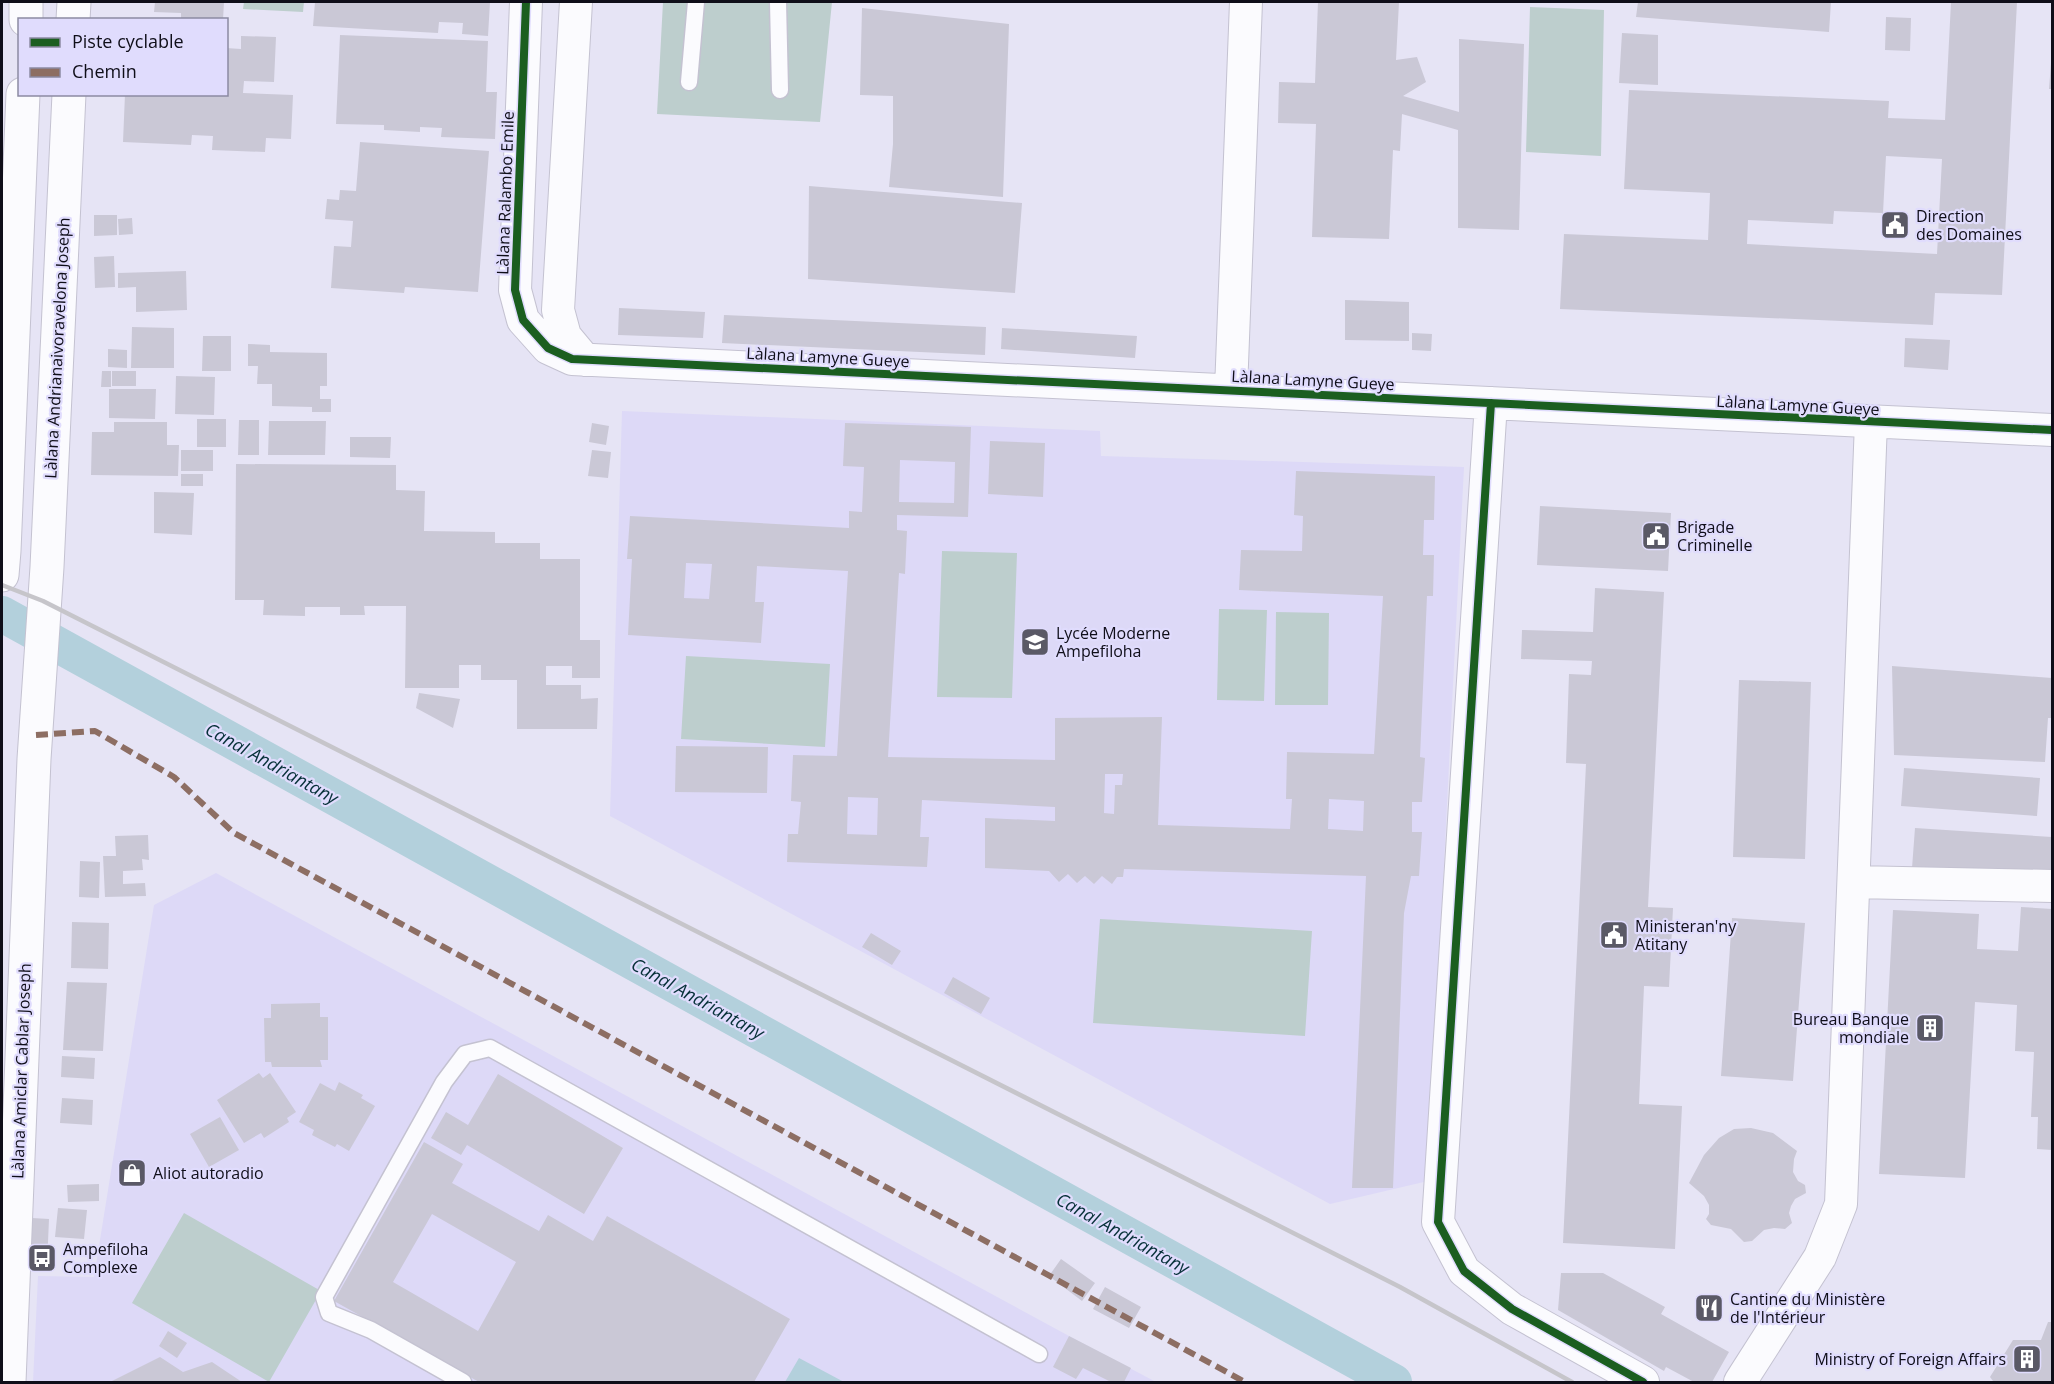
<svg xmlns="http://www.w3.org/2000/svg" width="2054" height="1384" font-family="'Open Sans',sans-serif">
	<rect width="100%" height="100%" fill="#e6e4f5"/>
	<!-- built -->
	<path fill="#ddd9f7" d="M622 411 1100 431 1101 456 1464 467 1428 1181 1330 1204 610 816Z
		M216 873 1069 1336 1156 1382H33L38 1276 94 1277 154 905Z"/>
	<!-- green -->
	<path fill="#bdcecd" d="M244 2H304L303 12 243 9Z
		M663 2H832L820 122 657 114Z
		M1530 7 1604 10 1601 156 1526 152Z
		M942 551 1017 553 1012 698 937 697Z
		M1219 609 1267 610 1264 701 1217 700Z
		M1276 612 1329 613 1328 705H1275Z
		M686 656 830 664 825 747 681 739Z
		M1100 919 1312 931 1305 1036 1093 1023Z
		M184 1213 321 1291 269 1382 132 1303Z"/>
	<!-- water -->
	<path fill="#b3d0dc" d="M799 1358 844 1382H785Z"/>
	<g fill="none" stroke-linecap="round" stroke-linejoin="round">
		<!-- stream -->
		<path stroke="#b3d0dc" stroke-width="10" d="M1343 1348 1407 1382"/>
		<!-- canal -->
		<path stroke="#b3d0dc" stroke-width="36" d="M2 614 1394 1382"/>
	</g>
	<!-- building -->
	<path fill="#cac8d6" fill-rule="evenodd" d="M155 2H224L223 20H181V13L154 12Z
		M315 2H490L488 36 462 34 463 23 439 22 438 33 313 26Z
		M1318 2H1399L1396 60 1417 57 1426 82 1403 96 1459 112V39L1524 44 1519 230 1458 228V130L1402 114 1400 151 1393 150 1389 239 1312 237 1316 124 1278 123 1279 82 1315 83Z
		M1638 2H1831L1829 32 1636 17Z
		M1951 2H2017L2002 295 1935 293 1933 325 1560 309 1564 234 1708 240 1710 193 1624 189 1629 90 1889 101 1888 118 1945 120ZM1886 156 1942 159 1937 254 1747 244 1748 220 1833 224 1834 211 1883 213Z
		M862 8 1009 24 1003 197 889 187 893 144V96L860 95Z
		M1886 17 1911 18 1910 51 1885 50Z
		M1622 33 1658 35V85L1619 83Z
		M340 35 488 41 486 92H497L495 139 441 137 442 128 420 127V132L384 130V125L336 124Z
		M241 36 276 37 274 82 244 81 243 93 293 95 291 139 266 138 265 152 212 150 213 136 192 135 191 145 123 142 125 94H226V48L241 49Z
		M2051 63H2052V89H2049Z
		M360 142 489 151 478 292 405 287 404 293 331 288 334 246 351 247 353 221 325 219 327 199 339 200 340 190 356 191Z
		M809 186 1022 203 1015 293 808 279Z
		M94 215H117V235L94 236Z
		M132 218 133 234 119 235 118 219Z
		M114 256 115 287 95 288 94 257Z
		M186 271 187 310 136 312V287L118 288V273Z
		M1345 300 1409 302V341L1345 340Z
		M619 308 705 312 703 338 618 335Z
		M724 315 986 327 985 355 722 343Z
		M132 327 174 328V368H131Z
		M1002 328 1137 336 1135 358 1001 349Z
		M1412 333 1432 334 1431 351 1412 350Z
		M203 336H231V371H202Z
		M1905 338 1950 340 1948 370 1904 367Z
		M248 344 270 345V352L327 353V386H320V399H331V412H312V407L272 406V384H257L258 366H248Z
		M108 349 127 350V368L108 367Z
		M102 371H111V387H101Z
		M112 371H136V386H112Z
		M176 376 215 377 214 415 175 414Z
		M109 389H156L155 419 109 418Z
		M197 419H226V447H197Z
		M239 420H259V455H238Z
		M269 421H326L325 455H268Z
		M114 422H167V445H179L178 476 91 475 92 432H114Z
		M592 423 609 426 606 445 589 442Z
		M845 423 971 427 968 517 897 515V530L907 531 905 574 899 573 888 757 1055 760V718L1162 717 1158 825 1290 829 1292 799H1286L1287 752 1374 754 1383 596 1239 590 1241 550 1302 551 1303 516 1294 515 1296 471 1435 476 1434 520H1424L1423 555H1434L1433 596H1427L1420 757 1425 758 1422 802H1412V832H1422L1419 876H1411L1404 913 1393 1188H1352L1366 876 1124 869 1123 877H1117L1112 884 1102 876 1094 884 1085 876 1077 883 1068 874 1059 882 1049 871 985 868V818L1055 821V807L922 800 920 837H929L927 867 787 862 788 834H798L801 802 791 801 793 755 837 756 848 571 757 566 755 602H764L761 643 628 635 632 559H627L630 516 849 528V511L862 512 864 467 843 466ZM900 460 955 462 954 503 899 502ZM686 563 712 564 709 599 684 598ZM1105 774H1123L1122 785H1115L1114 814 1104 813ZM848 797 878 798 877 835 847 834ZM1329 799 1364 801 1363 831 1328 829Z
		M350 437H391L390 458 350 457Z
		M990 441 1045 443 1043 497 988 494Z
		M181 450H213V471H181Z
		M592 450 611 452 608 478 588 476Z
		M236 464 396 465V490L425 491 424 531 495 532V543H540V559H580V640H600V678H572V666H546V685H581V699L598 698 597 729H517V680H481V665H459V688H405L406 606H364L365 615H340V607H305V616L263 615 264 600H235Z
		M181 474H203V486H181Z
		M154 492 194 493 192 535 154 533Z
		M1540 506 1671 513 1668 571 1537 565Z
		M1595 588 1664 592 1648 907 1673 908 1669 987 1644 986 1639 1104 1682 1106 1675 1249 1563 1243 1586 764 1566 763 1569 674 1591 675 1592 661 1521 659 1522 630 1593 632Z
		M1892 666 2052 678V718H2048L2045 762 1894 755Z
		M1739 680 1811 682 1805 859 1733 857Z
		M419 693 460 699 453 728 416 708Z
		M676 746 768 747 767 793 675 792Z
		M1904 768 2040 778 2037 816 1901 806Z
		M1915 828 2052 837V878L1912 868Z
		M148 835 149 860 142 859 143 870 123 871V884L145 883 146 896 105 897 103 856H116L115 836Z
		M80 861 100 862 99 898 79 897Z
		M2021 907 2052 909V1150L2037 1149 2038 1117H2031L2034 1052 2015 1051 2017 1005 1975 1002 1965 1178 1879 1174 1893 910 1979 914 1977 949 2018 951Z
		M1732 918 1805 923 1793 1081 1721 1076Z
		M72 922 109 923 108 969 71 968Z
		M871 933 901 951 892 965 862 947Z
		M953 977 990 998 981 1014 944 993Z
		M67 982 107 983 103 1051 63 1050Z
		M320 1003V1017H328V1060H320L322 1067H272L271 1062H265L264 1018H271V1004Z
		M62 1056 95 1058 94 1079 61 1077Z
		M259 1073 263 1078 270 1073 296 1112 287 1118 289 1122 264 1138 261 1133 244 1143 217 1100Z
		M498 1074 623 1148 584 1214 467 1145 461 1155 431 1138 446 1112 468 1125Z
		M339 1082 363 1095 361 1098 375 1106 349 1151 337 1144 335 1147 312 1135 314 1130 299 1122 320 1083 335 1091Z
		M62 1098 93 1100 92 1125 60 1123Z
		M220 1117 239 1150 209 1167 190 1134Z
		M1751 1128 1773 1133 1797 1151 1794 1159 1793 1172 1798 1181 1805 1185 1806 1193 1795 1199 1791 1206 1789 1213 1792 1223 1785 1229 1774 1228 1764 1230 1752 1241 1744 1242 1731 1229 1711 1225 1706 1219 1709 1214V1205L1704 1196 1689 1183 1704 1155 1719 1138 1734 1129Z
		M424 1142 463 1164 452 1183 539 1231 548 1215 593 1241 607 1216 790 1319 754 1382H479L334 1301ZM432 1214 516 1262 478 1331 393 1282Z
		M99 1184V1201L68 1202 67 1185Z
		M58 1208 87 1210 84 1239 55 1237Z
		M32 1218 49 1219 47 1265 29 1264Z
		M1061 1259 1095 1283 1082 1301 1049 1276Z
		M1561 1273H1603L1665 1307 1661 1314 1729 1352 1712 1382H1694L1666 1367 1664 1371 1558 1310Z
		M1105 1287 1141 1307 1129 1328 1093 1309Z
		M2048 1322H2052V1382L1993 1381 1990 1377 2013 1340H2041Z
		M168 1331 187 1343 177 1358 159 1346Z
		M1069 1336 1131 1368 1124 1382H1111L1083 1368 1076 1379 1053 1367Z
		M160 1357 183 1372 212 1362 242 1382H110Z"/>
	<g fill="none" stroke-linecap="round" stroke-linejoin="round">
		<!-- lane casing -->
		<g stroke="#c4c2d1" stroke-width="19">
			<path id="lane" d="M778 2 780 90
				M689 82 696 2
				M463 1382 371 1330 329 1313 324 1297 444 1082 465 1054 490 1048 1039 1354"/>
		</g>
		<!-- street casing -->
		<g stroke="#c4c2d1" stroke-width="34">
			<path id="street" d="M526 2 515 290 523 320 548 348 572 359 2052 430
				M576 2 558 310 565 336 585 360
				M1231 390 1246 2
				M1491 403 1438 1222 1464 1271 1512 1309 1643 1382
				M1854 882 2052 886
				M1740 1382 1820 1257 1841 1204 1871 422"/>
		</g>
		<!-- secondary casing -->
		<g stroke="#c4c2d1" stroke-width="35">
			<path id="secondary" d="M26 20V2
				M73 20 74 2
				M2 575 4 551 23 94
				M9 1382 34 759 47 567 69 94"/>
		</g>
		<!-- lane -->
		<use href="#lane" stroke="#fbfbfe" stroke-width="16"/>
		<!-- street -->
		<use href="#street" stroke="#fbfbfe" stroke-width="32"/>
		<!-- secondary -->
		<use href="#secondary" stroke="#fbfbfe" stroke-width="33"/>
		<!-- rail -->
		<path stroke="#c6c5ca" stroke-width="4.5" d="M2 585 43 601 1400 1287 1572 1382"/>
		<!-- quiet -->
		<path stroke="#8d6e63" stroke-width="6" stroke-dasharray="12 6" stroke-linecap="butt" d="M36 735 95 731 174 777 234 833 1245 1382"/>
		<!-- cycleway casing -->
		<g stroke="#e0dcfd" stroke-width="11">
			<path id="cycleway" d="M526 2 515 290 523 320 548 348 572 359 2052 430
				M1491 403 1438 1222 1464 1271 1512 1309 1643 1382"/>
		</g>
		<!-- cycleway -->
		<use href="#cycleway" stroke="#1b5e20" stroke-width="8"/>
	</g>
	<!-- icons -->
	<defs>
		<g id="civic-square" transform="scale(1.5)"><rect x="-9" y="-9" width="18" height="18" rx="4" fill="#5a5966" stroke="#e0dcfd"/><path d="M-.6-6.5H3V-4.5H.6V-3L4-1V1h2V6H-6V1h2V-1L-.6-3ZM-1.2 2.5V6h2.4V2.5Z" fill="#fff"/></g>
		<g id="school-square" transform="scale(1.5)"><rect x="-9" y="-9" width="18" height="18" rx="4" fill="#5a5966" stroke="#e0dcfd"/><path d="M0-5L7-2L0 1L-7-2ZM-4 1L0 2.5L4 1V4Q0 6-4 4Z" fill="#fff"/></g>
		<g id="building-square" transform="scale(1.5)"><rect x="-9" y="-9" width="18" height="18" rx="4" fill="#5a5966" stroke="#e0dcfd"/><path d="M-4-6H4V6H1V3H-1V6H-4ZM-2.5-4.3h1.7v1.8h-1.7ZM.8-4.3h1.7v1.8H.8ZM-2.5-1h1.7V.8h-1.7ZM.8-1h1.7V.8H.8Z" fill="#fff"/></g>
		<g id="shop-square" transform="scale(1.5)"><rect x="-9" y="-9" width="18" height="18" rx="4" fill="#5a5966" stroke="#e0dcfd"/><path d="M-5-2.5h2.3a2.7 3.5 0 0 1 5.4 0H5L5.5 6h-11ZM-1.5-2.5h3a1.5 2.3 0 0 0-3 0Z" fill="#fff"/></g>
		<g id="bus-square" transform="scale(1.5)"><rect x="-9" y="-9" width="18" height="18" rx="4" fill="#5a5966" stroke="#e0dcfd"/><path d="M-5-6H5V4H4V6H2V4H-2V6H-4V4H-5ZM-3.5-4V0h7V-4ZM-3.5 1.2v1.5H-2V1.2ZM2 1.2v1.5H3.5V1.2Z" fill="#fff"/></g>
		<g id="restaurant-square" transform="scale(1.5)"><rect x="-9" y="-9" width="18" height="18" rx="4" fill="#5a5966" stroke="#e0dcfd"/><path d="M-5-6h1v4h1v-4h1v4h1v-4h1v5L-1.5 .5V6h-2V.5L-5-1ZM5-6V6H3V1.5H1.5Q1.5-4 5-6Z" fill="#fff"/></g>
	</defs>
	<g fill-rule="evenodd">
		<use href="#civic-square" x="1895" y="225"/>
		<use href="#civic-square" x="1656" y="536"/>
		<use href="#school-square" x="1035" y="642"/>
		<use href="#civic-square" x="1614" y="935"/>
		<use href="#building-square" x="1930" y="1028"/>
		<use href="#shop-square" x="132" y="1173"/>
		<use href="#bus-square" x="42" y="1258"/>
		<use href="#restaurant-square" x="1709" y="1308"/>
		<use href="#building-square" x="2027" y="1359"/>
	</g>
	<g text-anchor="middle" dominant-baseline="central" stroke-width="4.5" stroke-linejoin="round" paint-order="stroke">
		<!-- street labels -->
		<g font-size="16" fill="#0f0e19" stroke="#e0dcfd">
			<text transform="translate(505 193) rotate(-88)">Làlana Ralambo Emile</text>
			<text transform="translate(57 348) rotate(-87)">Làlana Andrianaivoravelona Joseph</text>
			<text transform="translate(828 357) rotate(3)">Làlana Lamyne Gueye</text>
			<text transform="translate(1313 380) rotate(3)">Làlana Lamyne Gueye</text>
			<text transform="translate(1798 405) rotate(3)">Làlana Lamyne Gueye</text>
			<text transform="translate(21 1071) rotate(-88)">Làlana Amiclar Cablar Joseph</text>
		</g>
		<!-- poi labels -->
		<g font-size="16" fill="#0f0e19" stroke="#e0dcfd" text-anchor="start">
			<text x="1916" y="216">Direction<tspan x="1916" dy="18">des Domaines</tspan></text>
			<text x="1677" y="527">Brigade<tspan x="1677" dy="18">Criminelle</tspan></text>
			<text x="1056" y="633">Lycée Moderne<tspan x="1056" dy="18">Ampefiloha</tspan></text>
			<text x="1635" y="926">Ministeran'ny<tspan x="1635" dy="18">Atitany</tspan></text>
			<text x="1909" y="1019" text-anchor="end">Bureau Banque<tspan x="1909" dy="18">mondiale</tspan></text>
			<text x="153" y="1173">Aliot autoradio</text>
			<text x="63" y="1249">Ampefiloha<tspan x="63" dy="18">Complexe</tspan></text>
			<text x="1730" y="1299">Cantine du Ministère<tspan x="1730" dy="18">de l'Intérieur</tspan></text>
			<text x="2006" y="1359" text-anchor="end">Ministry of Foreign Affairs</text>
		</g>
		<!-- water labels -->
		<g font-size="18" font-style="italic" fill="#073139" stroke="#e0dcfd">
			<text transform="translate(272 763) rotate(29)">Canal Andriantany</text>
			<text transform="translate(698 998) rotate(29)">Canal Andriantany</text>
			<text transform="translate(1123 1233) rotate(29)">Canal Andriantany</text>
		</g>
	</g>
	<!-- border -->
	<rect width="2054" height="1384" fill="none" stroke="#0f0e19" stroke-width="6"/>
	<!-- legend -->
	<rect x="18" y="18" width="210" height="78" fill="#e0dcfd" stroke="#8c8aa2" stroke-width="1.5"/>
	<rect x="30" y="38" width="30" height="9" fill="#1b5e20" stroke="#8c8aa2" stroke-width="1.5"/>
	<text x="72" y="48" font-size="18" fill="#0f0e19">Piste cyclable</text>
	<rect x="30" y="68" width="30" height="9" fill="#8d6e63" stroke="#8c8aa2" stroke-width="1.5"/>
	<text x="72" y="78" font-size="18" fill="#0f0e19">Chemin</text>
</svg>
